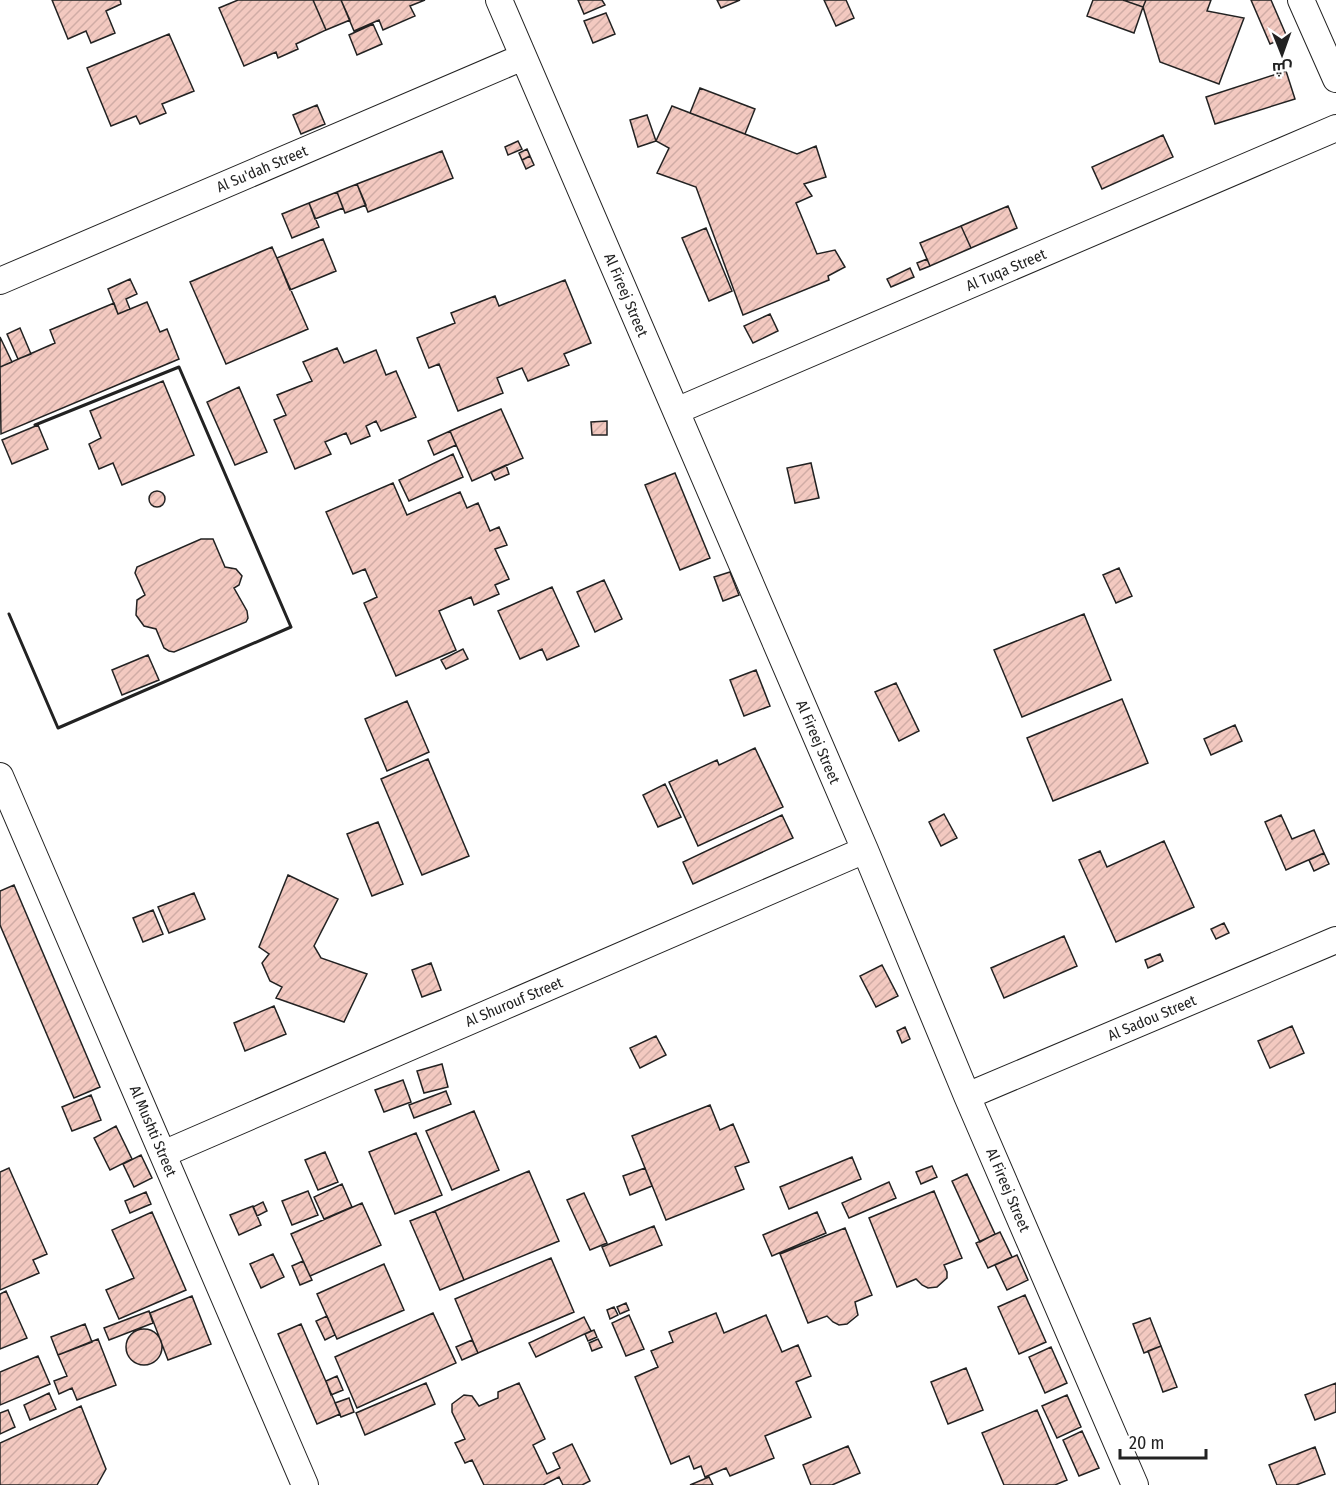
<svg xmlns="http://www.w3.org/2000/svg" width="1336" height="1485" font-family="'Fira Sans Condensed',Cairo,sans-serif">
	<defs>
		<pattern id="building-hatch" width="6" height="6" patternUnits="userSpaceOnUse" patternTransform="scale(1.5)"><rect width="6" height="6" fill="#f3c9c0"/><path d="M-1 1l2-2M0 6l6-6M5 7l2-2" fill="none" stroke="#d0aca5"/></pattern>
	</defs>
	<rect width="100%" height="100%" fill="#fff"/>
	<!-- building -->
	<path fill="url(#building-hatch)" stroke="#222" stroke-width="1.5" d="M52 0H120L121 4 106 11 115 33 91 43 86 31 68 39Z
		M238 0H313L326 30 296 44 298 49 278 58 276 52 244 66 219 8Z
		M313 0H341L350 20 326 30Z
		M341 0H425L410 6 415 16 383 30 379 20 354 31Z
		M578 0H602L605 5 584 14Z
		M717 0H740L721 8Z
		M824 0H846L854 18 836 26Z
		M1093 0H1123L1143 7 1134 33 1087 16Z
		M1123 0H1146L1143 7Z
		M1146 0H1211L1207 11 1244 18 1219 84 1160 62 1143 7Z
		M1251 0H1271L1287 37 1270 44Z
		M606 13 615 34 593 43 584 21Z
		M373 24 382 44 357 55 349 35Z
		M169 34 194 91 162 104 166 113 140 124 136 116 111 126 87 68Z
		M1286 71 1295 99 1215 124 1206 97Z
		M700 88 755 109 745 134 690 113Z
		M317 105 325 124 301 134 293 115Z
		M672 106 797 154 816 146 826 177 804 184 812 196 796 203 817 254 835 250 845 267 828 276 829 280 743 315 696 187 657 173 669 148 656 141Z
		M647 115 656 141 638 147 630 120Z
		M1163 135 1173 157 1102 189 1092 167Z
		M518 141 522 149 508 155 505 147Z
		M527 149 530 156 522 160 519 153Z
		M442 151 453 178 368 212 357 184Z
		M530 156 534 165 526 169 522 160Z
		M357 184 366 205 345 213 337 192Z
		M337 192 343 208 315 219 309 203Z
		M309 203 319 227 292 238 282 214Z
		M1008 206 1017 228 971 248 961 226Z
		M961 226 971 248 930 266 920 243Z
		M706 228 732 291 709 301 682 238Z
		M323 239 336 271 290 290 277 258Z
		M272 247 308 329 226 364 190 282Z
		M927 259 930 266 920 270 917 263Z
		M910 268 914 277 891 287 887 279Z
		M130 279 137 294 126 299 130 309 118 314 108 289Z
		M565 280 591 343 564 354 569 365 528 381 522 368 497 378 503 393 458 411 439 364 429 368 417 338 455 323 451 313 495 296 499 306Z
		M147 302 160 332 167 329 179 359 1 434 0 367 55 343 50 330 114 303 118 314Z
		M770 314 778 331 753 343 744 326Z
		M20 328 31 354 18 359 7 334Z
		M0 337 12 362 0 367Z
		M337 348 344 363 376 350 386 375 396 371 416 417 381 431 376 421 366 426 370 436 351 444 346 433 325 442 331 454 295 469 274 420 286 415 277 395 312 381 303 362Z
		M163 381 194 455 122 485 113 463 99 469 89 444 101 438 90 411Z
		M239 387 267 452 235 465 207 402Z
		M501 409 523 458 472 481 450 431Z
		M607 421V435H592L591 422Z
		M38 425 48 449 12 464 2 440Z
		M450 431 456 445 434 455 428 441Z
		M453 454 463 477 409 501 399 480Z
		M811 463 819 498 795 503 787 468Z
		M506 465 509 474 495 480 491 472Z
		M675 473 710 558 680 570 645 485Z
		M393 483 407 515 460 492 467 508 478 503 490 531 499 527 507 545 495 549 509 579 495 585 499 594 474 605 471 597 439 611 456 650 396 676 364 603 377 597 365 569 353 574 326 512Z
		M149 499a8 8 0 1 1 16 0a8 8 0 1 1-16 0Z
		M201 539H213L225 567 236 569 242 576 239 585 234 588 247 611 248 618 246 622 174 652 169 651 164 648 156 629 144 626 136 615 137 600 145 595 135 573 137 567Z
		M1119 568 1132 596 1116 603 1103 575Z
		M730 572 739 595 723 601 714 577Z
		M604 580 622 619 595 632 577 592Z
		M552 587 579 646 547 660 542 649 520 659 498 611Z
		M1084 614 1111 680 1022 717 994 650Z
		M463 649 468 659 446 669 441 660Z
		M148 655 159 680 122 695 112 670Z
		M756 670 770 706 744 716 730 680Z
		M896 683 919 731 899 741 875 692Z
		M1122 699 1148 763 1053 801 1027 738Z
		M407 701 429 752 387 771 365 719Z
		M1235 725 1242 741 1211 755 1204 739Z
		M755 748 783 807 698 846 669 782 717 760 719 765Z
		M428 759 469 856 422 875 381 779Z
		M665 784 681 817 658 827 643 795Z
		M944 814 957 838 941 846 929 822Z
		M782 815 793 838 693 884 683 862Z
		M1281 815 1292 839 1314 830 1324 853 1286 870 1265 822Z
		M378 822 403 884 372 896 347 834Z
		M1164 841 1194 907 1116 942 1079 860 1100 851 1107 867Z
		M1324 853 1329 864 1314 871 1309 860Z
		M288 875 338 899 314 946 321 958 367 974 344 1022 276 998 282 987 270 981 262 963 269 954 259 947Z
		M14 885 100 1087 74 1098 0 925V891Z
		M194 893 205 919 169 933 158 907Z
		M153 910 163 934 143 942 133 918Z
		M1224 923 1229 933 1216 939 1211 929Z
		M1064 936 1077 966 1004 998 991 968Z
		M1160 954 1163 961 1148 968 1145 960Z
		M431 963 441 990 422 997 412 970Z
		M882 965 898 996 876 1007 860 976Z
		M274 1006 286 1034 245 1051 234 1023Z
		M1292 1026 1304 1053 1270 1068 1258 1041Z
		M905 1027 910 1039 902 1043 897 1031Z
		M656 1036 666 1055 640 1068 630 1048Z
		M442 1064 448 1087 424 1093 417 1071Z
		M403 1080 411 1102 384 1112 375 1090Z
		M446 1091 451 1104 414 1118 409 1105Z
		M91 1095 101 1120 72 1131 62 1107Z
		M710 1105 720 1130 733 1124 749 1162 735 1167 744 1189 666 1220 632 1136Z
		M474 1111 499 1170 452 1190 426 1131Z
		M116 1126 132 1159 110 1170 94 1138Z
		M416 1133 442 1195 395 1214 369 1152Z
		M325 1152 338 1182 318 1190 305 1160Z
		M141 1155 152 1178 134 1187 123 1164Z
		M852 1157 861 1179 789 1209 780 1187Z
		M932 1166 937 1177 921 1184 916 1172Z
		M9 1168 47 1254 33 1260 39 1273 0 1290V1172Z
		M645 1168 652 1186 630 1195 623 1176Z
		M529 1171 559 1241 464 1280 435 1211Z
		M967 1174 995 1234 980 1242 952 1181Z
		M889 1182 896 1198 849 1218 842 1203Z
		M342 1184 352 1207 324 1219 314 1197Z
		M308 1191 318 1215 292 1225 282 1201Z
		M934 1191 962 1258 944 1265 947 1272V1278L937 1287 928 1288 922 1285 916 1279 897 1287 869 1218Z
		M146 1192 151 1204 130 1213 125 1201Z
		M584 1193 607 1243 590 1250 567 1200Z
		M263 1202 267 1211 257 1216 253 1207Z
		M362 1203 381 1245 310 1276 291 1234Z
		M253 1206 261 1225 239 1235 230 1215Z
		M435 1211 464 1280 440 1290 410 1221Z
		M152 1212 186 1290 119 1319 106 1290 134 1278 112 1230Z
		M817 1212 826 1233 772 1256 763 1235Z
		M654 1226 662 1245 610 1266 602 1247Z
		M845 1228 872 1295 855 1302 858 1315 847 1324 839 1325 833 1322 827 1316 808 1323 780 1254Z
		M1000 1232 1012 1257 988 1268 976 1243Z
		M273 1254 284 1277 261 1288 250 1264Z
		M1017 1255 1028 1280 1007 1290 995 1265Z
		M551 1258 574 1312 478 1353 455 1299Z
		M303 1261 312 1280 300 1285 292 1266Z
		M384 1264 404 1310 337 1339 317 1294Z
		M6 1291 27 1338 0 1349V1294Z
		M1025 1295 1046 1342 1019 1354 998 1307Z
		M192 1296 211 1344 168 1360 150 1313Z
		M626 1303 629 1310 620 1314 617 1307Z
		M614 1307 618 1315 610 1319 607 1310Z
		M149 1311 153 1323 109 1340 104 1328Z
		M433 1313 456 1363 357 1408 335 1357Z
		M716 1313 724 1333 766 1315 782 1352 798 1345 811 1376 796 1382 811 1417 765 1436 774 1458 730 1476 726 1468 705 1477 701 1466 694 1469 689 1456 671 1464 635 1377 658 1367 651 1351 673 1342 669 1332Z
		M629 1315 644 1349 626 1356 612 1323Z
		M327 1316 335 1335 325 1340 316 1321Z
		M584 1317 591 1331 536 1357 529 1343Z
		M1150 1318 1161 1346 1144 1353 1133 1324Z
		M85 1324 92 1342 58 1355 51 1337Z
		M301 1324 340 1414 317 1424 278 1334Z
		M126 1347a18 18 0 1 1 36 0a18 18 0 1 1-36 0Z
		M594 1330 597 1337 588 1341 585 1334Z
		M98 1339 116 1385 77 1400 72 1388 59 1394 54 1381 67 1376 58 1355Z
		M598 1339 602 1347 592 1351 589 1343Z
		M472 1340 478 1353 462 1360 456 1347Z
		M1161 1346 1177 1387 1163 1392 1148 1351Z
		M1051 1347 1067 1383 1045 1393 1029 1357Z
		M38 1356 50 1384 0 1405V1372Z
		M966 1368 983 1410 948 1424 931 1382Z
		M337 1376 343 1390 331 1395 326 1381Z
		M426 1383 435 1404 365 1435 356 1413Z
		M519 1383 545 1439 533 1445 547 1474 560 1468 553 1453 572 1444 590 1481 582 1485H563L559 1477 543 1485H484L472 1460 465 1463 455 1443 465 1439 452 1412V1404L464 1395 472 1396 479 1406 498 1398V1392Z
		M1336 1383V1412L1315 1420 1305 1395Z
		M49 1393 56 1409 30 1420 24 1405Z
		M1067 1395 1081 1427 1057 1438 1042 1406Z
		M349 1398 354 1412 341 1417 335 1403Z
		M81 1406 106 1469 97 1485H0V1443Z
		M8 1410 15 1427 0 1434V1413Z
		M1037 1410 1067 1480 1055 1485H1004L982 1433Z
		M1082 1431 1099 1468 1079 1476 1063 1440Z
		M848 1446 860 1473 832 1485H811L803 1465Z
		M1315 1447 1325 1474 1296 1485H1277L1269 1465Z
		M709 1477 713 1485H690Z"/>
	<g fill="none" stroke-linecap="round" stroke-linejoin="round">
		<!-- minor casing -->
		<g stroke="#222" stroke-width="28">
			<path id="minor" d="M499 0 865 850 967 1096 1135 1485
				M1301 0 1336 79
				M0 281 523 57
				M676 411 1336 128
				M0 776 305 1485
				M967 1096 1336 940
				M163 1154 865 850"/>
		</g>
		<!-- minor -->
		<use href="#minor" stroke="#fff" stroke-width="26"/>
		<!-- wall -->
		<path stroke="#222" stroke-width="3" d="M9 614 58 728 291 627 179 367 35 425"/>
	</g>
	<g text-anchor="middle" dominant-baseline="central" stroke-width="4.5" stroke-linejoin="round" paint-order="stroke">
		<!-- street labels -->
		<g font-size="15" fill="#222" stroke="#fff">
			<text transform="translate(262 169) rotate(-23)">Al Su'dah Street</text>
			<text transform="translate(1006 270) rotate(-23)">Al Tuqa Street</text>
			<text transform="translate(626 295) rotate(67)">Al Fireej Street</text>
			<text transform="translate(818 742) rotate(67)">Al Fireej Street</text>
			<text transform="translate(514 1002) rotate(-23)">Al Shurouf Street</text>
			<text transform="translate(1152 1018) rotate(-23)">Al Sadou Street</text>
			<text transform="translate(153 1131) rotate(67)">Al Mushti Street</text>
			<text transform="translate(1008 1190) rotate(67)">Al Fireej Street</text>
		</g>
	</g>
	<!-- north arrow -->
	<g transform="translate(1282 54) rotate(179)" stroke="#ffffff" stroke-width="4.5" paint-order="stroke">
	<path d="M0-4.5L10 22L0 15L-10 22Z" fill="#222222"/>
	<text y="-9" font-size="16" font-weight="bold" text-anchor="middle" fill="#222222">ش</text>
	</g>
	<!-- scale -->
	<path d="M1120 1449v9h86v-9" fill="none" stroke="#222222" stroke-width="3"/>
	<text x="1129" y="1449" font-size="18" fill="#222222" stroke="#ffffff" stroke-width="4.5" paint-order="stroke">20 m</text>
</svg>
